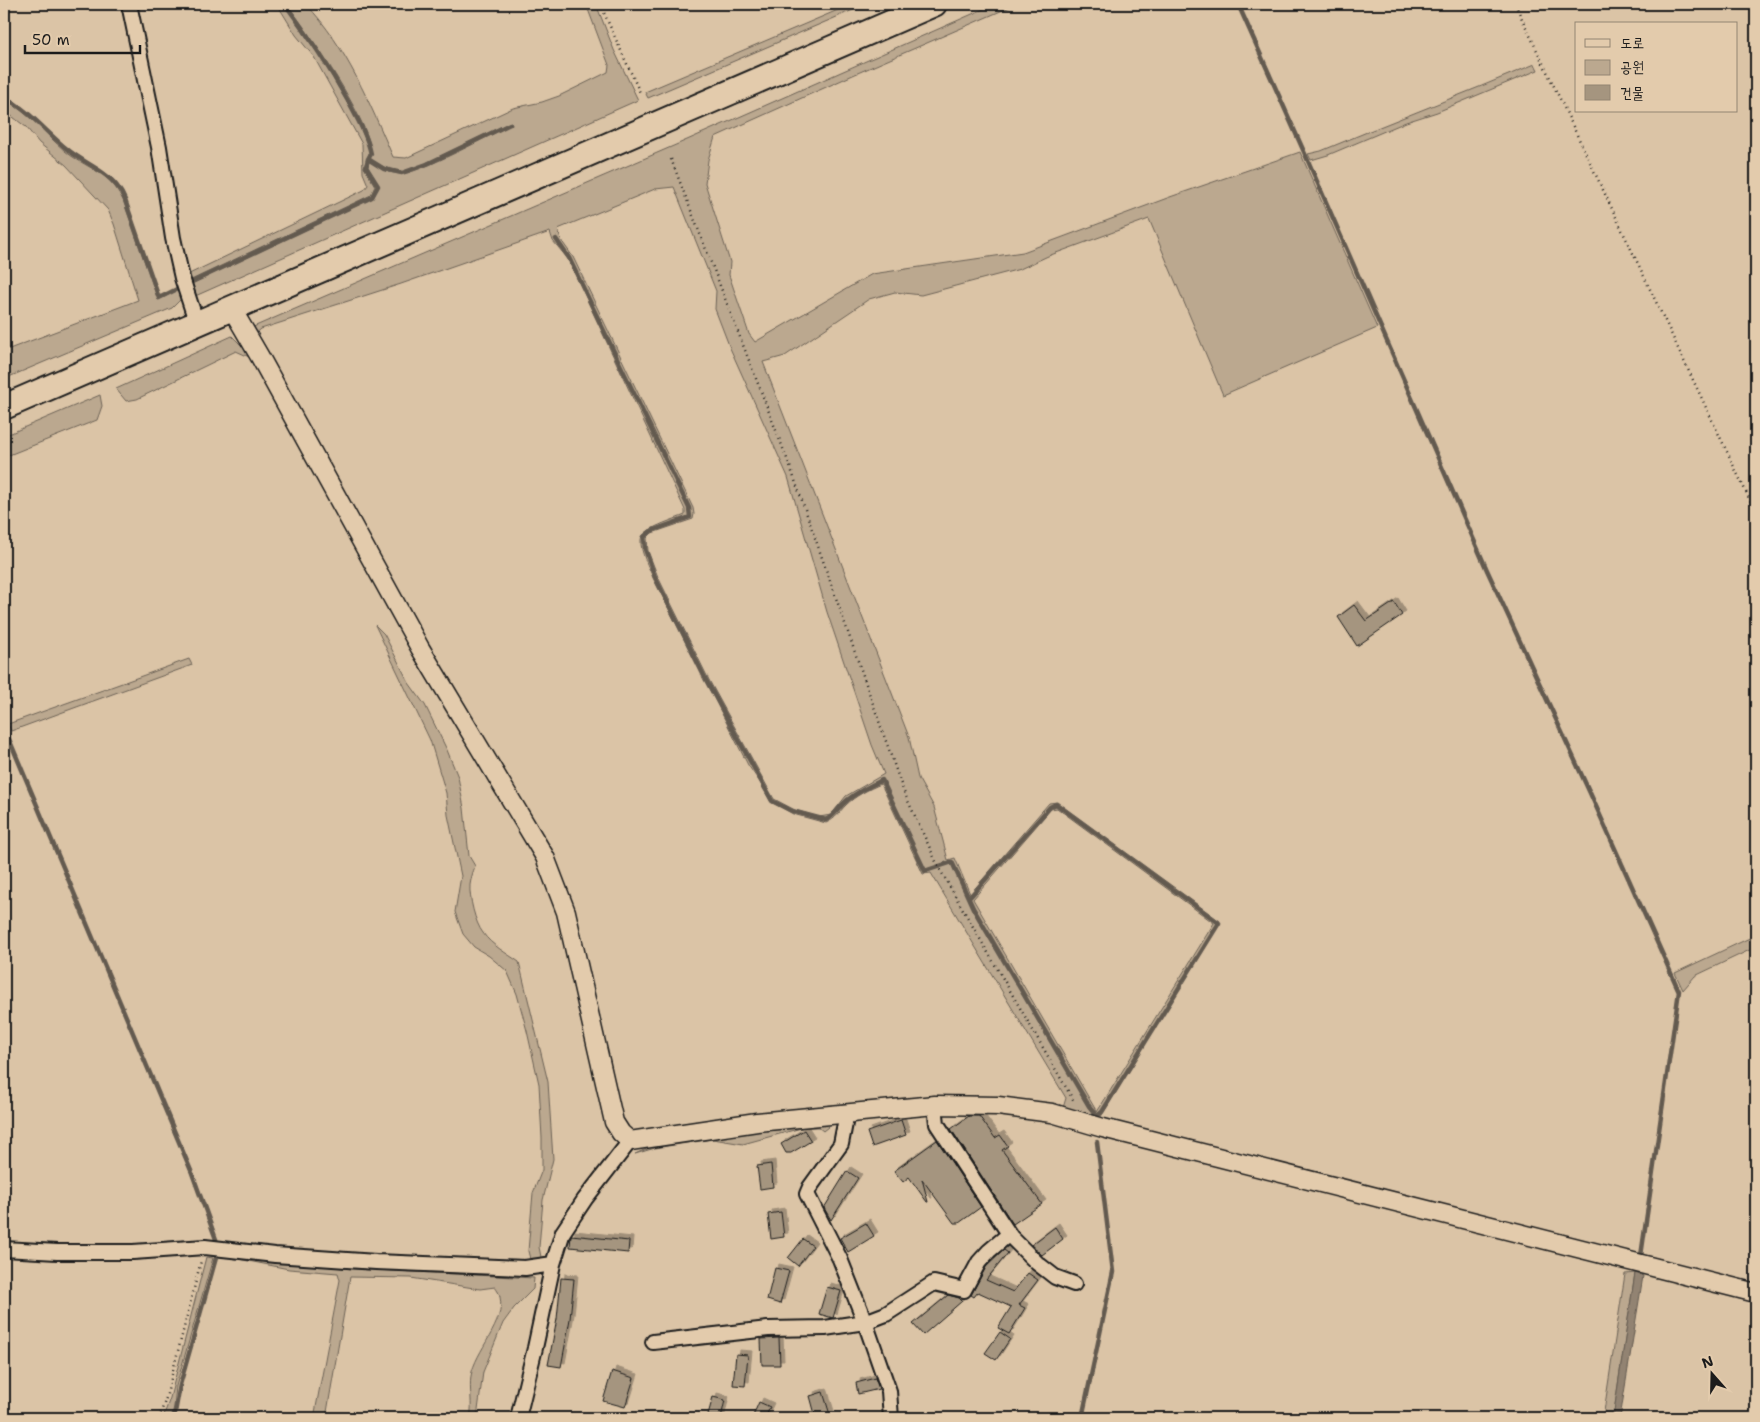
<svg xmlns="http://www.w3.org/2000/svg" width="1760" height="1422" font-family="'Shantell Sans','Poor Story',sans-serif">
	<defs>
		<filter id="shadow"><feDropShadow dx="4" dy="-4" stdDeviation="0" flood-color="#0004"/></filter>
	</defs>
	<rect width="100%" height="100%" fill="#dbc4a6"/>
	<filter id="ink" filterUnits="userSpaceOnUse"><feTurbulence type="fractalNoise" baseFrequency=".02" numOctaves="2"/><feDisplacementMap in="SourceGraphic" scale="10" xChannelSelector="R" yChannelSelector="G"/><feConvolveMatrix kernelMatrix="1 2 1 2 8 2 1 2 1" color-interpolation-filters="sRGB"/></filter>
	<g filter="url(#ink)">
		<!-- green -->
		<path fill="#bba88f" stroke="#6c6256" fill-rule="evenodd" d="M277 4H284L323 61 357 120 368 146 369 153 364 167 375 186 371 195 187 282 185 276 364 190 368 185 363 173 362 144 314 57 296 35Z
			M287 4H306C347 47 370 104 393 157L406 158 513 108 542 102 559 96 608 72 609 65 586 4H596L614 50 638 100 193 297 189 285 373 198 379 186 368 167 369 161C379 168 388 173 400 174 416 175 493 134 512 124L511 122 426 163 402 172 384 167 370 159C381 135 304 26 287 4Z
			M852 4H867L648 98 645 92Z
			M995 4H1017L853 75 715 137 708 160 705 183 730 262 729 275 749 334 755 342 872 274 1023 252 1170 197 1300 152 1377 328 1223 395 1149 219 1048 256 1020 269 921 295 895 292 869 299 785 356 763 362 909 737 918 778 934 807 948 860 955 858 970 894 1049 803 1057 802 1220 921 1099 1120 1063 1108 1066 1098 931 873 923 874 881 784C869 789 855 796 846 805 838 813 837 818 826 823L793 814 771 802 759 781 748 765 653 578C649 567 640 552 641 540 641 529 676 519 685 515V510L568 259 553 241 550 232 401 284 261 329 253 336 251 328 678 144ZM674 187 716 291 715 309 730 348 788 477 827 612 872 745 884 774 846 796 831 815 819 817 795 810 774 799 710 682 658 577 648 551 647 538 652 533 693 519 694 514 693 508 573 257 561 240 558 229 655 189ZM1057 808 1214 923 1097 1112 973 899 1051 809Z
			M1535 64 1538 70 1437 112 1406 122 1328 155 1311 160 1308 154 1321 151C1392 121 1464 94 1535 64Z
			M4 99C31 115 43 132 65 151 80 164 103 171 115 187 118 191 121 196 123 200L158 300 179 290 181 299 172 308 4 379V351L138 300 114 224 108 210 66 165 39 143 26 127 9 114 4 112Z
			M232 336 256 360 236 351 137 399 126 401 116 389Z
			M100 395 102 406 97 420 4 457V436Z
			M375 625 384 634 409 683 425 705 447 750 458 777 464 808 469 856 475 866C473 872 471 878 470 885 469 897 475 923 483 933 491 945 508 954 519 962L548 1082 553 1159 543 1200 539 1247 541 1257 531 1263 528 1251 533 1193 542 1170V1138L539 1084 527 1031 517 994 507 971 489 956 474 947 463 934 455 912 461 876 448 815 446 793 430 740Z
			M189 659 192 665 11 731 8 724Z
			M1756 935V947L1695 976 1683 990 1675 973Z
			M824 1123 828 1127 823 1131 818 1127H805L743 1144 713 1139 655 1148 635 1154 651 1147 712 1135Z
			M223 1256 353 1269 534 1278 533 1289 514 1308 503 1323 483 1372 477 1418H470C473 1404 469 1390 471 1376 475 1351 506 1322 500 1297 500 1294 497 1290 495 1287L480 1289 411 1278 350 1277 326 1418H314L340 1280 338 1273 289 1269Z
			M206 1257 213 1258 176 1386 174 1407 171 1418H163L170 1398Z
			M1635 1273 1613 1418H1603L1625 1274Z"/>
		<!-- water -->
		<path fill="#928372" stroke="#635a50" d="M1635 1273 1643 1276 1620 1418H1613Z"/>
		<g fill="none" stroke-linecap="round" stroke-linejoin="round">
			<!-- stream -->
			<path stroke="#635a50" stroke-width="4.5" d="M285 4C308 35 329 67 348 101 357 118 367 135 371 154L368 159 384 169 402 173 427 164 510 124
				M1238 4 1305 154 1487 570 1590 793 1679 991 1641 1256
				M4 97C29 110 45 131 67 149 82 162 105 170 117 186 120 190 123 195 125 200L159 298 177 289
				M556 239 569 258 689 508 690 517 651 531 644 537 645 549 655 577 706 680 772 801 792 811 826 820C834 816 837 810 843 804 854 793 869 787 882 780L925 871 952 862 973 908 1089 1106 1097 1116 1102 1112 1219 923 1056 804 1050 807 969 898
				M192 282 372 197 378 186 366 167 368 159
				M4 727 192 1173 217 1242
				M174 1418 180 1385 216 1258
				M1082 1418 1113 1272 1097 1142"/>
		</g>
		<!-- building -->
		<path fill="#a5957f" stroke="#1c1c1c" filter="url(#shadow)" d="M1394 602 1402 615 1357 646 1338 617 1354 605 1366 621Z
			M969 1116H979L995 1138 1000 1135 1008 1146 1002 1150 1042 1204 1013 1224 951 1129Z
			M901 1120 906 1135 872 1147 867 1132Z
			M804 1130 811 1141 791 1153H786L781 1144Z
			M937 1140 981 1207 959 1223H954L922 1179 928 1202H927L909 1177 903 1182 894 1171Z
			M771 1164 773 1187 760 1189 757 1166Z
			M847 1171 858 1178 831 1220 824 1208Z
			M781 1212 784 1237 771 1239 768 1214Z
			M866 1223 874 1236 848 1252 840 1238Z
			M1055 1227 1063 1239 1042 1255 1031 1245Z
			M571 1235 629 1241 628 1253 570 1247Z
			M803 1239 813 1246 798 1266 788 1258Z
			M1004 1250 1008 1253 986 1280 1013 1292 1028 1273 1038 1280 1019 1305 1025 1308 1009 1334 998 1328 1011 1307 978 1292 974 1297 971 1295 986 1267Z
			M775 1268 789 1271 780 1304 767 1300Z
			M561 1278 574 1279 570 1319 561 1367 548 1365 557 1319Z
			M827 1287 841 1291 833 1318 819 1314Z
			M948 1295 959 1298 962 1301 923 1335 913 1324Z
			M1000 1332 1010 1339 996 1360 985 1353Z
			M779 1338 780 1365H762L761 1339Z
			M736 1354 748 1355 745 1386 733 1385Z
			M612 1371 634 1378 625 1407 603 1401Z
			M875 1378 879 1389 858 1394 856 1383Z
			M823 1392 831 1418H816L810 1396Z
			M713 1397 725 1400 721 1418H707Z
			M759 1402 770 1407 765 1418H752Z"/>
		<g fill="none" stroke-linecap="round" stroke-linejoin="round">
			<!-- minor casing -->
			<g stroke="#1c1c1c" stroke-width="18">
				<path id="minor" d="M129 4 159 147 173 238 182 278 197 324
					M935 1105 937 1124 1011 1237 1037 1263 1055 1277 1074 1284
					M847 1113 841 1144 810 1187 807 1194 840 1259 865 1322 889 1391 891 1418
					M4 1249 57 1252H133L205 1247 275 1255 376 1262 525 1268 553 1264
					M653 1342 768 1329 825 1328 865 1322 886 1314 934 1283 964 1290 979 1262 989 1251 1009 1234
					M518 1418 535 1348 553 1264 563 1232 585 1199 630 1141"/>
			</g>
			<!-- tertiary casing -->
			<g stroke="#1c1c1c" stroke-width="21">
				<path id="tertiary" d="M232 309 260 357 420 648 545 857 566 912 614 1122 621 1133 630 1141 757 1122 935 1105 998 1106 1052 1113 1103 1128 1756 1293"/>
			</g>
			<!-- trunk casing -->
			<g stroke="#1c1c1c" stroke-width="28">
				<path id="trunk" d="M4 407 934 4"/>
			</g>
			<!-- path -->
			<path stroke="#1c1c1c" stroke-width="2.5" stroke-dasharray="1 4" stroke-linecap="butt" d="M600 4 641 95
				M1515 4 1756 513
				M671 159 791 469 903 790 939 868 1075 1103
				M159 1418 166 1398 201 1261"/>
			<!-- minor -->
			<use href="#minor" stroke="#e3cbac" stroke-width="14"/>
			<!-- tertiary -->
			<use href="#tertiary" stroke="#e3cbac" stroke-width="18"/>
			<!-- trunk -->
			<use href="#trunk" stroke="#e3cbac" stroke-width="24"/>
		</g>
	</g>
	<!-- margin -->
	<rect width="1760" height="1422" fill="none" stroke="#e3cbac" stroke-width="20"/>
	<rect x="10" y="10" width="1740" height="1402" fill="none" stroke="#1c1c1c" stroke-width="2" filter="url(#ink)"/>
	<!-- legend -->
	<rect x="1575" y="22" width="162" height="90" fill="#e3cbac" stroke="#938572"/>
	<rect x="1585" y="39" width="25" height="8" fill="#e3cbac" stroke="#938572"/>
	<text x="1620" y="48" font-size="15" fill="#1c1c1c">도로</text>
	<rect x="1585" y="60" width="25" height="15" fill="#bba88f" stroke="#938572"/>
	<text x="1620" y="72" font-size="15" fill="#1c1c1c">공원</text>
	<rect x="1585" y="85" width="25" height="15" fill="#a5957f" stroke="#938572"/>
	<text x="1620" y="98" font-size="15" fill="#1c1c1c">건물</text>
	<!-- north arrow -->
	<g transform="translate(1712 1374) rotate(340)" stroke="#e3cbac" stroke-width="4" paint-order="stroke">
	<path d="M0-4L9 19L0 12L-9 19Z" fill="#1c1c1c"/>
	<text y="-8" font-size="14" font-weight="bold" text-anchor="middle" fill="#1c1c1c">N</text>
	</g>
	<!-- scale -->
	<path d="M25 45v8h115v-8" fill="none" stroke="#1c1c1c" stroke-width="2.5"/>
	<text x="32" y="45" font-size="15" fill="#1c1c1c" stroke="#e3cbac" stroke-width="4" paint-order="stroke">50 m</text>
</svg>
